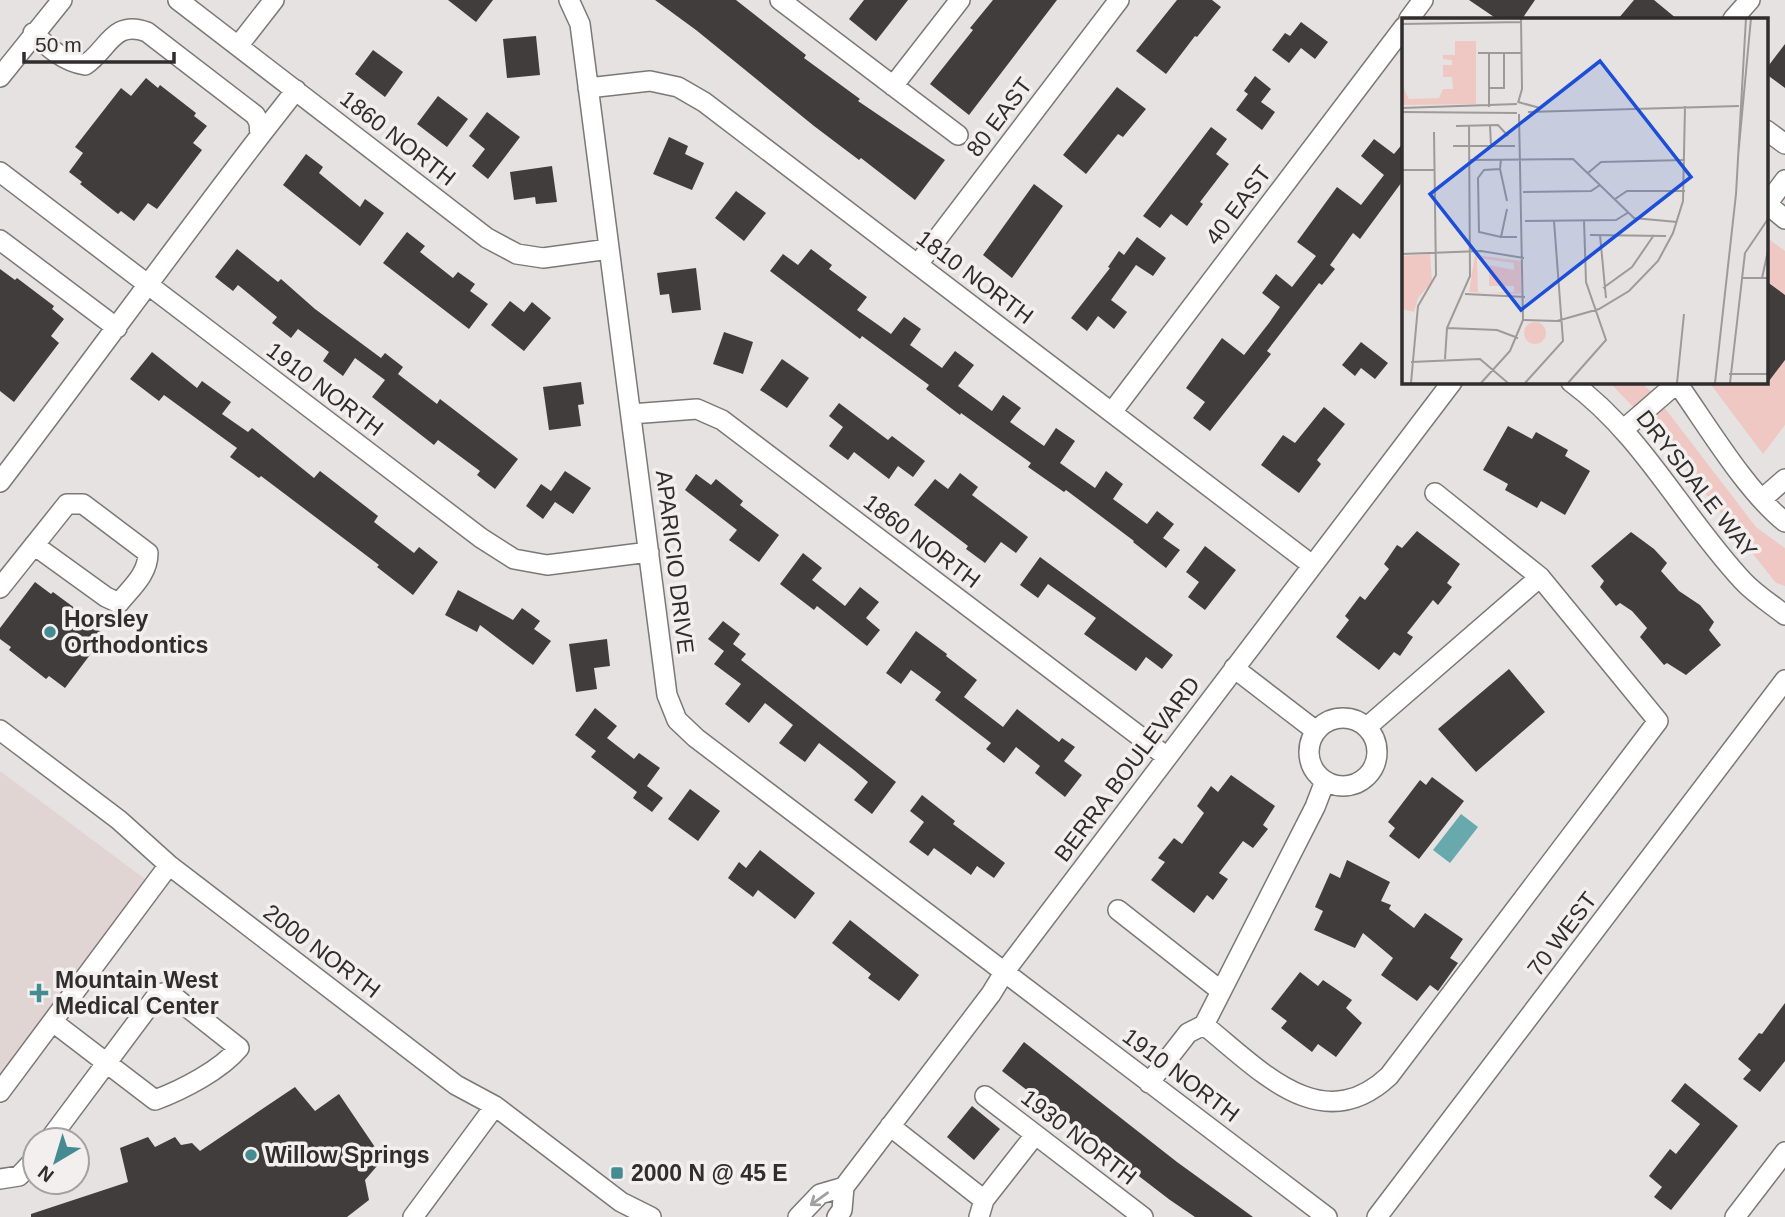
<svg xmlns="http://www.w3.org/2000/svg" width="1785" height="1217" font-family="Helvetica,sans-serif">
	<rect width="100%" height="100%" fill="#e6e2e1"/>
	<!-- built -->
	<path fill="#e1d5d3" d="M0 771 157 888 0 1099Z"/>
	<!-- green -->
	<path fill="#efc8c3" d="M1766 237 1785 251V295L1766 281Z
		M1785 360V425L1763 454 1709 382 1767 383Z
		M1609 382H1640L1654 394 1756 527 1785 548V586L1776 583 1652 426Z"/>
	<!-- water -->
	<path fill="#68a9ad" d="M1461 814 1478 827 1450 863 1433 850Z"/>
	<!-- building -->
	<path fill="#413d3d" d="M448 0H493L476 22Z
		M655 0H736L806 55 804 58 860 99 858 101 945 160 915 200 861 158 859 160 814 126 696 30Z
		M864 0H908L876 41 849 19Z
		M993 0H1057L969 115 930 84 973 30 970 28Z
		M1177 0H1212L1221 7 1197 37 1195 36 1166 74 1136 51Z
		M1469 0H1535L1522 19H1497Z
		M1634 0H1654L1677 19H1618Z
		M1301 22 1328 42 1315 59 1301 48 1289 63 1272 50 1285 33 1290 36Z
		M536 36 540 75 507 78 503 39Z
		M1785 44V88L1766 74V69Z
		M373 50 403 72 385 97 355 74Z
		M1255 76 1271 89 1261 102 1275 112 1262 130 1236 110 1248 94 1244 91Z
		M146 78 158 88 160 85 196 113 194 116 207 126 193 143 202 150 164 200 157 209 148 203 134 221 121 211 118 214 80 184 82 182 69 172 83 153 75 147 121 88 131 96Z
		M1117 87 1146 109 1123 137 1118 134 1086 174 1063 155Z
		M438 96 468 119 447 147 417 124Z
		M487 112 520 137 488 179 472 166 485 149 469 136Z
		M1211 127 1227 139 1216 154 1229 164 1200 202 1203 204 1187 226 1171 214 1160 228 1143 216Z
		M669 137 688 146 685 154 704 163 692 190 653 174Z
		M1374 139 1394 154 1404 142V179L1360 239 1353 233 1330 265 1335 269 1322 285 1319 283 1267 351 1271 354 1210 431 1193 418 1205 402 1186 388 1222 338 1244 355 1269 323 1280 307 1262 293 1276 274 1292 287 1316 256 1297 242 1337 187 1361 205 1384 175 1361 156Z
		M306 154 323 167 319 173 360 207 365 199 384 213 360 246 283 185Z
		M552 166 557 202 536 204 535 197 514 200 510 172Z
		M1034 184 1063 206 1012 278 983 255Z
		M736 191 766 213 744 241 715 218Z
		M407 232 425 246 420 252 453 278 458 272 475 284 470 291 488 304 469 329 383 263Z
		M1137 237 1166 258 1153 276 1136 265 1111 300 1127 312 1114 329 1098 316 1087 331 1071 318 1110 268 1108 267 1119 251 1124 255Z
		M237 249 278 282 281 279 315 309 381 358 385 353 403 367 398 374 437 404 440 399 518 459 495 489 477 475 480 471 438 440 434 445 372 397 385 380 355 358 343 376 323 361 329 352 298 329 291 338 272 323 277 317 238 285 233 291 215 277Z
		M811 249 832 265 829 269 867 297 857 310 891 334 904 317 921 329 910 345 942 368 955 351 974 365 958 386 992 411 1003 395 1021 408 1010 422 1044 446 1056 428 1075 441 1060 463 1095 488 1106 471 1123 484 1113 499 1147 524 1157 511 1174 524 1163 538 1180 550 1166 568 1133 542 1134 541 1066 490 1064 492 1028 467 1031 463 961 413 960 415 926 389 929 385 862 336 860 339 770 271 783 254 798 265Z
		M696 268 701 310 672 313 669 294 660 295 657 273Z
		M0 269 15 280 17 278 54 306 52 309 64 319 51 336 59 343 14 402 0 391Z
		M1766 281 1785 295V360L1766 385Z
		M510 301 524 312 532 302 551 318 524 351 491 325Z
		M724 332 753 342 743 374 713 364Z
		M1361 342 1388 363 1375 379 1361 368 1355 376 1342 365Z
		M152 352 197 388 202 381 231 402 222 414 248 432 252 428 314 478 320 471 378 516 374 522 414 553 419 547 438 562 413 595 377 567 379 565 261 476 259 478 230 457 237 448 164 395 159 401 130 379Z
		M782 359 809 378 787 408 760 390Z
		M581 382 584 404 578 405 581 426 549 430 543 387Z
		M839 403 888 440 892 436 925 461 913 477 898 466 889 479 854 452 848 460 829 446 843 427 829 416Z
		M1324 407 1345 424 1317 460 1321 464 1299 493 1261 465 1283 435 1295 443Z
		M1508 426 1532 439 1536 432 1568 450 1565 456 1590 471 1565 515 1541 501 1537 508 1505 490 1508 484 1483 470Z
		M565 471 591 488 573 514 555 502 543 519 526 506 541 484 551 491Z
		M960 473 978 487 972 495 1028 537 1016 553 1001 542 985 563 966 549 968 546 914 505 935 479 948 489Z
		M696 474 711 485 716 479 743 501 740 505 779 535 759 562 729 540 737 530 685 490Z
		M1417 531 1460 564 1447 583 1452 587 1438 605 1433 600 1407 633 1413 637 1400 656 1394 652 1379 670 1336 637 1349 620 1345 616 1360 596 1365 600 1389 569 1384 564 1397 545 1402 548Z
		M1631 532 1654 549 1667 563 1661 571 1679 591 1700 605 1714 622 1709 630 1721 645 1686 675 1667 663 1664 665 1640 637 1647 628 1632 611 1620 603 1616 606 1600 587 1604 581 1591 566Z
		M1205 546 1236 570 1205 610 1188 597 1199 582 1186 572Z
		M803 553 822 568 812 580 845 606 860 587 879 602 866 618 880 630 867 646 817 606 814 610 780 584Z
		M1040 557 1173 655 1162 669 1146 657 1136 671 1084 634 1096 618 1048 584 1038 598 1020 585Z
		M35 582 51 594 53 592 91 620 89 623 105 635 65 688 49 676 46 679 9 650 11 647 0 639V628Z
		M458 590 513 620 522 608 540 621 534 629 551 641 533 665 480 625 477 632 445 615Z
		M723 621 740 634 733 644 746 654 741 660 896 782 872 814 854 800 868 782 854 770 819 743 805 762 779 743 793 725 765 703 749 723 725 704 741 684 714 664 724 651 708 639Z
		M916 631 947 654 946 656 977 680 964 697 1003 727 1017 709 1059 742 1062 738 1075 747 1064 761 1082 775 1065 797 1035 773 1040 766 1016 747 1004 763 986 749 991 743 935 700 941 692 911 670 901 684 886 673Z
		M607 639 610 666 594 668 597 689 576 692 569 644Z
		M1509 669 1545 712 1476 772 1438 729Z
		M595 708 617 726 607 738 634 759 639 753 660 768 647 786 663 798 652 812 633 798 637 792 591 757 596 751 575 735Z
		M1231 775 1275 806 1263 825 1268 829 1253 848 1243 841 1219 873 1228 879 1213 900 1207 895 1194 913 1151 880 1165 862 1158 858 1174 838 1182 844 1204 813 1197 806 1211 786 1218 792Z
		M1432 777 1464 801 1419 859 1389 836 1395 828 1388 822 1420 780 1426 785Z
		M690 789 720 811 698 841 668 819Z
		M922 795 955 821 953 824 1005 863 994 878 977 866 971 875 934 848 928 856 909 842 924 822 910 811Z
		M760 850 815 893 795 919 758 890 753 897 728 878 739 862 746 868Z
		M1347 860 1390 882 1381 901 1391 905 1389 909 1414 928 1425 913 1463 939 1450 958 1458 963 1438 991 1430 985 1417 1001 1381 975 1393 958 1363 933 1355 948 1314 930 1323 911 1315 907 1330 873 1340 878Z
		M850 920 919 975 899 1001 868 978 871 974 832 943Z
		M1300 972 1318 986 1323 980 1352 1000 1346 1008 1362 1023 1336 1057 1318 1044 1312 1052 1281 1028 1287 1021 1271 1009Z
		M1785 1003V1061L1760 1092 1743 1079 1751 1070 1738 1059 1759 1033 1762 1034Z
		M1024 1042 1177 1162 1253 1217H1195L1170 1200 1002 1071Z
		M1685 1083 1738 1126 1671 1210 1654 1197 1662 1187 1649 1176 1670 1149 1676 1154 1700 1124 1671 1101Z
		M295 1087 315 1111 339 1094 383 1159 365 1180 369 1200 347 1217H31V1214L128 1182 120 1148 148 1137 155 1147 175 1137 181 1145 192 1143 200 1151Z
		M972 1106 1000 1129 974 1160 947 1137Z"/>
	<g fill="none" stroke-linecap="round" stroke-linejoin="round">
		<!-- minor casing -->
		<g stroke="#7c7878" stroke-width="22">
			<path id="minor" d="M178 0 487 238 517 254 543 258 609 249
				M569 0 580 24 667 695 677 720 696 738 1327 1217
				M780 0 958 135
				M1409 19 1423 0
				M1733 19 1750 0
				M238 46 274 0
				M0 77 62 0
				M893 86 960 0
				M588 88 650 81 678 87 704 102 1312 565
				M1766 130 1785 144
				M260 136 296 90
				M0 172 481 538 514 559 547 565 649 552
				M1785 180 1767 204 1785 219
				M0 240 117 328
				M918 264 1119 0
				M1571 382C1643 435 1683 517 1743 581 1755 594 1771 604 1785 615
				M1112 412 1404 27
				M631 414 697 409 722 420 1167 757
				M1624 429 1677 383C1707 425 1746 491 1785 522
				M0 482C88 367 172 250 260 136L259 122 255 115 147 32C113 19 108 50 85 65 63 61 49 48 33 33
				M1762 499 1785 479
				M0 588 67 504H83L148 553C148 574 132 587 119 603L106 597 34 545
				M1234 668 1316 731
				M1309 752a34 34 0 1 1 68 0a34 34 0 1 1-68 0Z
				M1367 727 1540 577 1435 493
				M0 730 119 820 169 865 456 1085 495 1106 621 1202 651 1217
				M1118 910 1221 991
				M1204 1025 1315 807 1325 781
				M1149 1083 1188 1033 1204 1025C1258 1068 1321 1140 1389 1076L1658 721 1540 577
				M0 1092 169 865
				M985 1096 1143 1217
				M890 1126 984 1200
				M49 1140 158 994 168 992 239 1048C221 1070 182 1090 155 1100L53 1022
				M0 1179 19 1176 35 1159
				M413 1217 495 1106
				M798 1217 820 1194 844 1187
				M837 1217 842 1210 844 1187 991 994 1005 971 1452 382
				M979 1217 984 1200 1035 1135
				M1377 1217 1785 680
				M1735 1217 1785 1152"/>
		</g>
		<!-- minor -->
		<use href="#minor" stroke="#fff" stroke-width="19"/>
	</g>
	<!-- one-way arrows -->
	<defs><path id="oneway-shaft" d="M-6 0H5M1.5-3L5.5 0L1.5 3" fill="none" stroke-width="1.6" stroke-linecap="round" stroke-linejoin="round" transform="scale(1.75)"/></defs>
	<use stroke="#a1a0a0" href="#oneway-shaft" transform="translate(819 1199) rotate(144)"/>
	<!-- markers -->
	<g fill="#448c91" stroke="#f3efee" stroke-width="2.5">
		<circle cx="50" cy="632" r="7"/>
		<path d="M35.5 982.5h7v7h7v7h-7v7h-7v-7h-7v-7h7z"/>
		<circle cx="251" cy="1155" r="7"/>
		<rect x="610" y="1166" width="14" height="14" rx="3.5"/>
	</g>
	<g text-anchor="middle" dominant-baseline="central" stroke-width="7" stroke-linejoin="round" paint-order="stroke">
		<!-- street labels -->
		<g font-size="23" fill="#2f2d2d" stroke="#f3efee">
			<text transform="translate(999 117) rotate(-53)">80 EAST</text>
			<text transform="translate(398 138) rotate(38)">1860 NORTH</text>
			<text transform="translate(1238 205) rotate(-53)">40 EAST</text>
			<text transform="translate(975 277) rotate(37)">1810 NORTH</text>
			<text transform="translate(325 389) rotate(37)">1910 NORTH</text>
			<text transform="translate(1697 484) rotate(52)">DRYSDALE WAY</text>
			<text transform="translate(922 541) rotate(37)">1860 NORTH</text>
			<text transform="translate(675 562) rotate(83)">APARICIO DRIVE</text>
			<text transform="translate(1127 769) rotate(-53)">BERRA BOULEVARD</text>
			<text transform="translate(1562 934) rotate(-53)">70 WEST</text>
			<text transform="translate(322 951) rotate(37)">2000 NORTH</text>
			<text transform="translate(1181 1075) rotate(37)">1910 NORTH</text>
			<text transform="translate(1079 1137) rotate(38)">1930 NORTH</text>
		</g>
		<!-- poi labels -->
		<g font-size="23" font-weight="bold" fill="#2f2d2d" stroke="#f3efee" text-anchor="start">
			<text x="64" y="619">Horsley<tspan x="64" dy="26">Orthodontics</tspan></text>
			<text x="55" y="980">Mountain West<tspan x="55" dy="26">Medical Center</tspan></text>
			<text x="265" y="1155">Willow Springs</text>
			<text x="631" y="1173">2000 N @ 45 E</text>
		</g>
	</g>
	<!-- overview -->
	<g transform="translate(1402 18)">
		<rect width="366" height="366" fill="#e6e2e1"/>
		<path d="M53 23H74V86L1 87 0 67 7 81 37 80 41 71H51L50 59H41V47H50V42L41 41V37H53ZM28 236 30 264 16 280 12 294 0 291V238ZM73 237 119 243V276L67 274ZM75 240 112 245V252L87 247V268H112V274L76 275ZM122 315a11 11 0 1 1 22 0a11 11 0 1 1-22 0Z" fill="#efc8c3" fill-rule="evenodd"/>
		<path fill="none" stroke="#9d9a99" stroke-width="2" d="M0 6 119 4M76 35H119M87 35V89M87 70H102V35M116 84 138 90M116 85 120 71 119 0M0 90 115 86M0 94 115 95M126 94 337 88M88 107 89 128M54 108 96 107 106 118M51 128H113M336 139 349 0M99 141 98 151 82 152 76 160 77 214 99 219M67 142 171 141 232 200 275 204M98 151 105 183M0 152H33M186 155 199 144 283 142M121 174 189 173 198 167M213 181 225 173H283M105 191 99 219H115M123 203 214 202 227 194M188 217 264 218M198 217 204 280M0 236 79 233 122 240M339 260H366M360 260 366 233M201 270 230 249 252 217M63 276 123 279M121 302 155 303 197 291 227 273 256 243 271 215 281 183 283 88M45 310 95 312 116 320M43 341 45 310 68 258 67 107M9 344 78 341 106 365M327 356H366M9 365 16 288 34 257 32 114M79 365 108 333 121 302 117 96M123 365 161 323 152 203M166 365 204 322 184 264 182 202M275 365 282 296M313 365 334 176 344 0M328 365 343 235 366 201"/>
		<path fill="#1d4ed8" fill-opacity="0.15" stroke="#1d4ed8" stroke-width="3.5" d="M198 43 289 159 119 292 28 176Z"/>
		<rect width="366" height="366" fill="none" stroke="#2f2d2d" stroke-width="3.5"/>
	</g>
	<!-- north arrow -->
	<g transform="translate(56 1161) rotate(218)"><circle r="33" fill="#f3efee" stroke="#a5a1a1" stroke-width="2"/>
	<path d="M0-5L12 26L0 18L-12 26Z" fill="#448c91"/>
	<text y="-10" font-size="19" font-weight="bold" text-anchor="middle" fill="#2f2d2d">N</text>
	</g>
	<!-- scale -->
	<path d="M24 52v10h150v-10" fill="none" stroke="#2f2d2d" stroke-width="3.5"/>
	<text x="35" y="52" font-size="21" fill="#2f2d2d" stroke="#f3efee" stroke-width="5" paint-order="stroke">50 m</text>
</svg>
